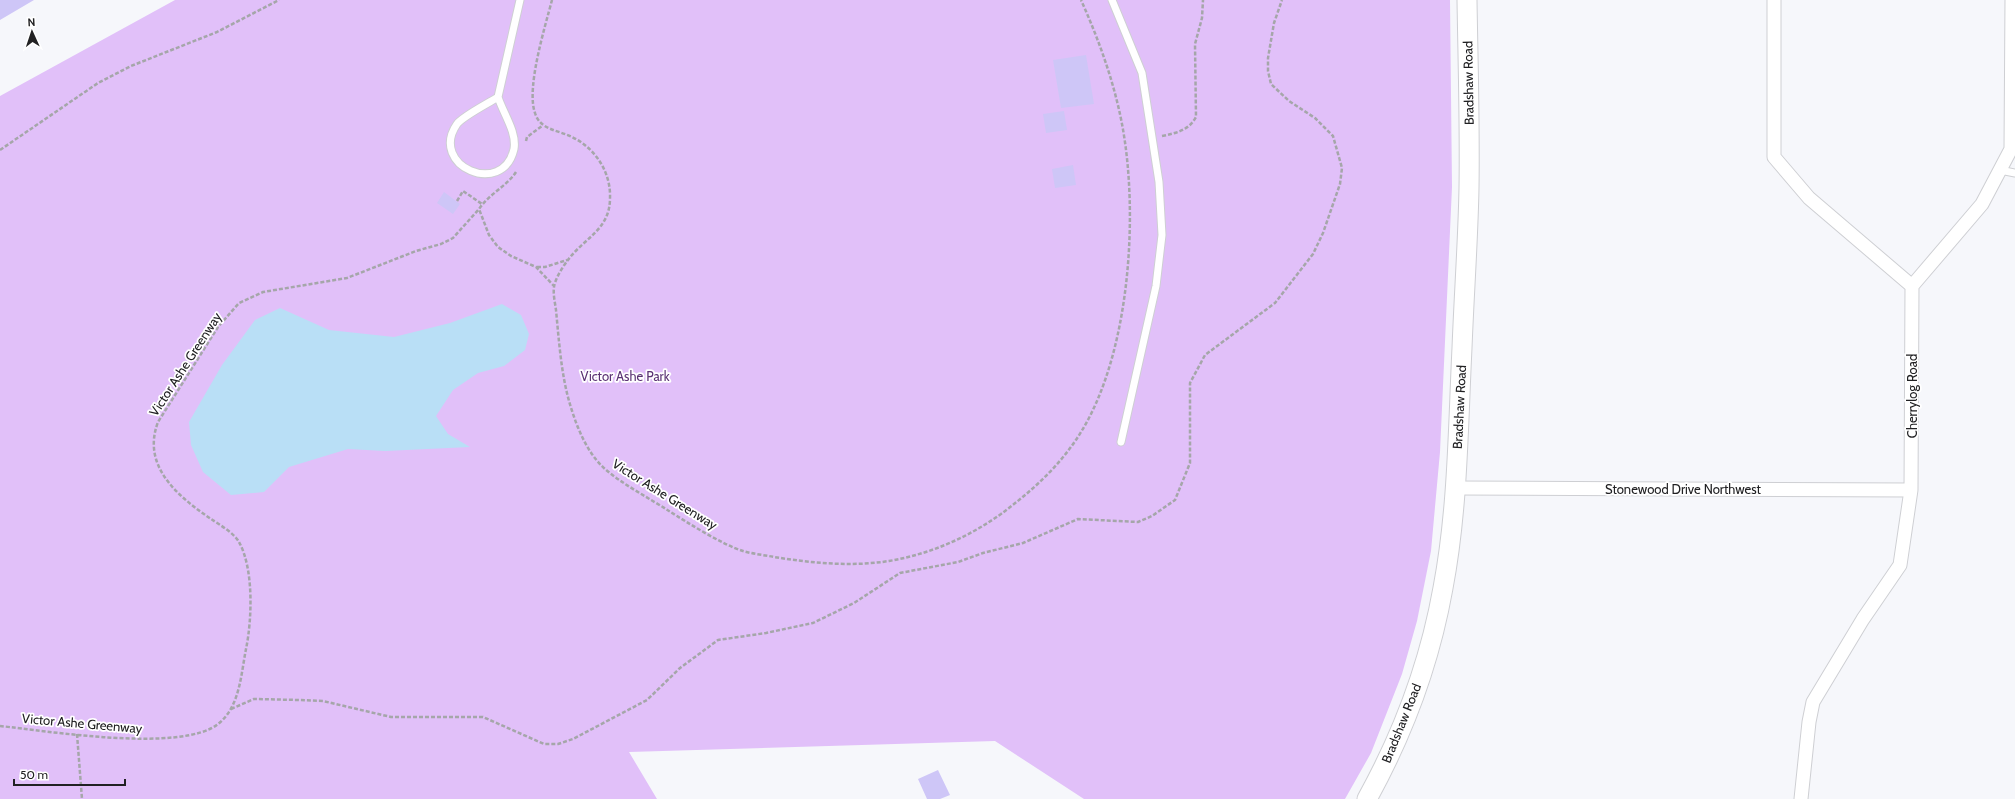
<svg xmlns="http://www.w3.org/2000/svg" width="2015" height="799" font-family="Cabin,sans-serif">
	<rect width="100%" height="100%" fill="#f6f7fb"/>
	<!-- green -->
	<path fill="#e1c0f9" d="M175 0H1450L1452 187 1440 452 1431 551 1417 621 1402 674 1371 753 1345 799H1084L995 741 629 752 657 799H0V96Z"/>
	<!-- water -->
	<path fill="#b9dff6" d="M502 304 521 315 529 334 525 350 504 366 478 373 453 390 436 416 448 434 470 447 385 451 348 449 289 467 264 492 231 495 203 472 191 445 189 422 222 365 255 320 280 308 329 330 394 337 450 323Z"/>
	<!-- building -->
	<path fill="#cec6f7" d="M0 0H34L0 20Z
		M1086 55 1094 104 1061 108 1053 60Z
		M1064 111 1067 130 1046 133 1043 114Z
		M1073 165 1076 185 1055 188 1052 169Z
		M444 192 460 204 453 214 437 203Z
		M938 770 950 795 940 799H927L918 779Z"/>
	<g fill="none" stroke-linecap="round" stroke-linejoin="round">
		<!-- lane casing -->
		<g stroke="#cecfd3" stroke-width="9">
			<path id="lane" d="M1112 0 1142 73 1159 182 1162 235 1156 286 1121 442
				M498 97C503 113 517 132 514 149 503 198 428 166 457 124 463 116 487 104 498 97Z
				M498 97 520 0
				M2000 170 2015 173"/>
		</g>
		<!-- street casing -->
		<g stroke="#cecfd3" stroke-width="15">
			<path id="street" d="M1774 0V157L1809 198 1912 286
				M1455 488 1911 490
				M1801 799 1809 722 1813 702 1863 619 1900 565 1911 490 1912 286 1982 204 2011 149 2012 0"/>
		</g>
		<!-- secondary casing -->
		<g stroke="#cecfd3" stroke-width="21">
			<path id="secondary" d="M1367 799C1403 734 1430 661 1443 588 1458 509 1458 428 1462 348 1464 295 1468 241 1469 188 1470 126 1468 63 1467 0"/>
		</g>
		<!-- path -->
		<path stroke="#a5a6a9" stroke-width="2.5" stroke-dasharray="4 2" stroke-linecap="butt" d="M552 0C545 27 526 88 535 113 540 130 558 130 572 137 595 148 611 172 610 198 610 230 584 238 568 260 563 266 555 279 554 287 553 294 555 303 556 310 559 341 561 372 569 401 576 425 586 452 605 469 622 484 649 498 669 511 688 523 723 545 743 551 753 554 764 555 774 557 812 563 850 567 889 561 930 554 967 538 1001 514 1032 491 1061 465 1081 432 1130 353 1139 214 1122 124 1114 82 1099 40 1081 0
			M1162 136C1177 133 1189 130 1196 117L1195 44 1202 18 1203 0
			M526 141 527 137 542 126
			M0 150 98 83 131 66 217 32 279 0
			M516 172C507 186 489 194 479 209L489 235 498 247 511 256 536 267 554 286
			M457 201 463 191 482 204
			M537 267H545L567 260
			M231 709 254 699 300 700 323 701 391 717H483L544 744H558L573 739 647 700 680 668 718 640 766 633 813 623 854 603 900 573 958 562 983 553 1023 543 1078 519 1138 522 1152 516 1175 500 1190 463V383L1205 355 1275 303 1313 254 1323 233 1340 184 1342 168 1333 136 1315 118 1289 101 1271 84 1268 71V58L1274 23 1282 0
			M0 726C48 731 181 753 218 724 240 707 241 674 246 649 252 620 254 569 239 542 234 533 220 525 211 519 179 497 141 467 158 422L218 327 239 303 263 292 347 278 416 251 441 244 453 238 479 209
			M77 734 82 799"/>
		<!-- lane -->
		<use href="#lane" stroke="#fff" stroke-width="7"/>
		<!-- street -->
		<use href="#street" stroke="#fff" stroke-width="13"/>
		<!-- secondary -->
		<use href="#secondary" stroke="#fff" stroke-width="19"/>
	</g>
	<g text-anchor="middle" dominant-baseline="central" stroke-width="3.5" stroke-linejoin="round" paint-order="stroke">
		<!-- street labels -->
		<g font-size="13" fill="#212123" stroke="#fff">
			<text transform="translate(1468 83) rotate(-91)">Bradshaw Road</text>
			<text transform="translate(185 364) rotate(-57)">Victor Ashe Greenway</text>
			<text transform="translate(1912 396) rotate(-90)">Cherrylog Road</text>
			<text transform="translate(1459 407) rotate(-87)">Bradshaw Road</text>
			<text x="1683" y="489">Stonewood Drive Northwest</text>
			<text transform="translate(665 494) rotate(32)">Victor Ashe Greenway</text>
			<text transform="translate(82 723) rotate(5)">Victor Ashe Greenway</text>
			<text transform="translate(1401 723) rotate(-68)">Bradshaw Road</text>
		</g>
		<!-- park labels -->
		<g font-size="13" fill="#5b3274" stroke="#fff">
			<text x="625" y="376">Victor Ashe Park</text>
		</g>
	</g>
	<!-- north arrow -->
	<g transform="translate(32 32) rotate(357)" stroke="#ffffff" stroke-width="3" paint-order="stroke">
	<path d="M0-3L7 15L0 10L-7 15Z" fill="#212123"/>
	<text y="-6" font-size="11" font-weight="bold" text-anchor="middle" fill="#212123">N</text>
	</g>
	<!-- scale -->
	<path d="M14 779v6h111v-6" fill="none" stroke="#212123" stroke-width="2"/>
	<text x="20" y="779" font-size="12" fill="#212123" stroke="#ffffff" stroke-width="3" paint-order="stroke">50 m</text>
</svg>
